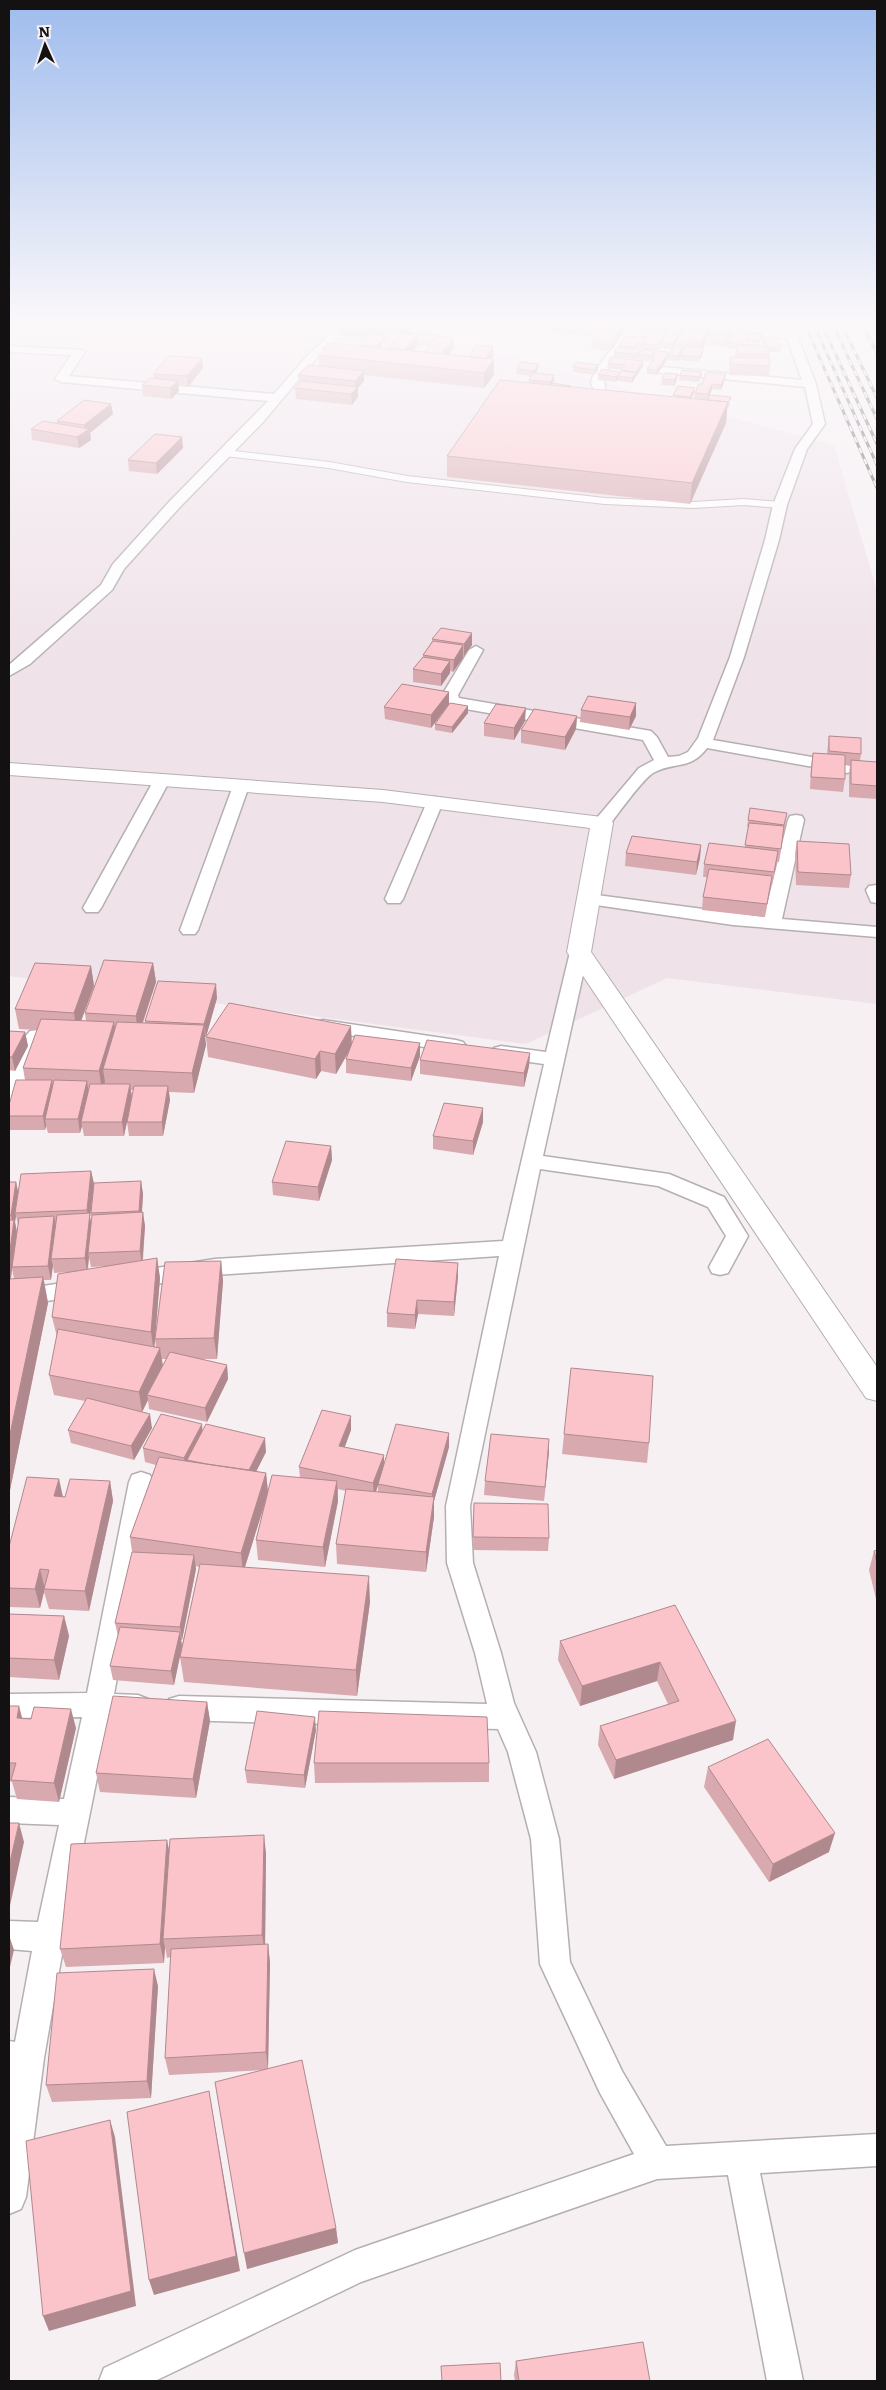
<svg xmlns="http://www.w3.org/2000/svg" width="886" height="2390" font-family="Literata,serif">
	<rect width="100%" height="100%" fill="#f6f0f3"/>
	<!-- built -->
	<path fill="#efe2e9" d="M9 327H363L430 335 834 445 877 591V1004L667 978 526 1044 9 976Z"/>
	<g fill="none" stroke-linecap="round" stroke-linejoin="round">
		<!-- service casing -->
		<g stroke="#b5afb2" stroke-width="8">
			<path id="service" d="M225 453 329 465 407 479 605 501 693 505 744 502 780 505"/>
		</g>
		<!-- minor casing -->
		<g stroke="#b5afb2" stroke-width="3">
			<path id="minor" d="M338 327H350L316 359 263 422 179 508 124 569 112 590 30 664 9 676V665L101 585 113 564 169 502 268 401 61 382 55 379 71 355 9 352V346L83 350 85 352 69 376 274 394 308 355Z
				M628 327H639C626 345 598 369 606 392L624 393 630 397 624 401 597 397 591 383 594 372Z
				M659 327H722L784 331 783 327H794L816 384 825 424 807 449 787 505 779 540 744 657 713 740 847 763 853 765 855 768 853 771 847 773 707 748C690 771 674 761 653 773 641 781 618 814 608 827H596L594 823 596 819 639 768 654 760 643 740 454 707 446 703 442 695 469 650 476 646 483 650 458 695 459 698 651 731 657 737 668 757 679 756 688 752 698 738 730 657 765 540 773 505 795 449 813 424 805 387 661 373 655 370 661 367 802 380 787 338 664 330Z
				M162 775 168 777 170 780 101 908 98 912H86L83 908 154 780 156 777Z
				M241 781 247 783 249 786 198 930 195 934H183L180 930 233 786 235 783Z
				M435 797 441 798 443 802 403 899 400 903H388L385 899 427 802 429 798Z
				M796 815 802 816 804 820 782 919 877 927V937L733 925 589 904 583 903 580 899 583 895 589 894 764 917 788 820 790 816Z
				M877 885V903L871 902 866 890 869 886Z
				M579 946 585 948 588 952 543 1156 669 1174 724 1197 748 1236 728 1273 720 1275 712 1273 709 1267 726 1236 708 1207 658 1186 540 1169 470 1506 473 1563 501 1653 514 1703 536 1752 559 1839 570 1962 622 2071 666 2146 877 2134V2166L760 2173 803 2381H767L728 2175 657 2179 361 2282 155 2381H99L104 2368 355 2250 634 2154 600 2093 540 1964 531 1839 508 1752 498 1729 179 1720 169 1717 165 1708 169 1699 179 1696 487 1704 475 1653 447 1563 446 1506 499 1256 215 1275 130 1288 122 1286 119 1280 122 1274 130 1272 215 1259 503 1241 544 1064 501 1058 494 1056 491 1052 494 1048 501 1046 546 1052 570 952 573 948Z
				M323 1020 456 1040 463 1042 466 1046 463 1050 456 1052 316 1030 313 1026 316 1022Z
				M56 1028 63 1030 66 1034 63 1038 42 1041 19 1103 16 1108 9 1109V1072L23 1039 30 1031Z
				M83 1280 91 1282 94 1288 91 1294 9 1307V1291Z
				M141 1472 150 1475 153 1482 114 1694 138 1695 148 1699 152 1707 148 1715 138 1719 109 1718 65 1937 44 2058 26 2197 21 2209 9 2214V2041L15 2042 32 1951 9 1949V1921L38 1922 59 1825 9 1823V1797L64 1799 82 1717 9 1718V1694L87 1693 129 1482 132 1475Z"/>
		</g>
		<!-- tertiary casing -->
		<g stroke="#b5afb2" stroke-width="2">
			<path id="tertiary" d="M9 763 383 790 610 818 613 823 591 952 877 1367V1401L866 1398 567 952 590 828 383 802 9 775Z"/>
		</g>
		<!-- service -->
		<use href="#service" stroke="#fff" stroke-width="6"/>
		<!-- minor -->
		<use href="#minor" fill="#fff" fill-rule="evenodd"/>
		<!-- tertiary -->
		<use href="#tertiary" fill="#fff" fill-rule="evenodd"/>
		<!-- rail casing -->
		<g stroke="#5e5a5c" stroke-width="3">
			<path id="rail" d="M806 327 877 488
				M815 327 877 465
				M823 327 877 444
				M834 327 877 419
				M843 327 877 398
				M864 327 877 354"/>
		</g>
		<!-- rail -->
		<use href="#rail" stroke="#f6f0f3" stroke-width="2" stroke-dasharray="6" stroke-linecap="butt"/>
	</g>
	<!-- wall -->
	<path fill="#d8a9af" fill-rule="evenodd" d="M267 327H289L286 330Z
		M340 327H412V329L409 332 412 334 454 338V348L449 355 469 357 493 346V356L491 359 494 375 484 388 364 375V381L358 388V397L352 405 296 399 295 388 299 384 298 375 319 366V355L323 351V348L359 346 366 338 340 335ZM418 345 429 346 424 352 413 351Z
		M436 327H453L451 329Z
		M458 327H479L477 330 458 328Z
		M545 327H626V329L611 351 591 349 592 339 593 337 565 334V329L562 333 545 331Z
		M668 327V329L669 327H684V331L675 345 678 346 679 344 687 327H732L731 335 726 347 707 345V340L703 348V353L699 362 680 360 681 356 678 361 668 360 669 355 672 349 661 348V345L658 351 655 350V353L669 352 668 358 657 375 647 374V369L653 361V359L652 361 638 360 639 357 637 359 614 357V352L619 347V346L641 338V336ZM643 345V349L640 352V349H636L637 347 642 348Z
		M762 333V338L758 346H764L762 342 763 337 781 347 780 352H769L770 366 769 376 729 375 730 357H735L736 349 728 348V343L750 336Z
		M643 361V366L632 383 618 381V379L616 382 598 380V374H620L622 370 607 368 608 363Z
		M573 367 598 370 594 375 573 372Z
		M203 368 188 387 178 386 179 391 171 399 143 396 142 385 154 378 153 374Z
		M517 369H538L535 374 554 375V381L552 383 571 387 673 397V395L694 393 691 399 708 400 694 398 695 393 702 384 726 374 725 379 721 390 712 389 709 395 730 403 729 407H727L726 423 690 504 447 477V456L529 382V380L532 376 516 374Z
		M702 372V377L699 382 679 380 680 375Z
		M662 379H677L674 386 661 385Z
		M111 404 113 414 90 433 91 440 79 448 32 440 31 429 57 424V421Z
		M183 448 157 474 129 471 128 460Z
		M472 633V645L453 672 450 671V673L441 686 413 682V669L423 657V655L432 641V639Z
		M449 692V704L431 728 385 719 384 707Z
		M468 706V713L452 733 435 730V724Z
		M581 710 636 716 629 730 580 722Z
		M577 716 576 729 565 750 521 743V730Z
		M525 721 514 740 484 736V723Z
		M829 736 861 754 860 761 877 762V799L849 797V773L850 766 845 765V779L843 792 810 789 811 766 813 753 827 754Z
		M787 813 779 862H777L772 885H771L765 917 702 910 703 897 707 877H703L704 864 745 847 749 827H747L748 820Z
		M797 841 851 875 849 888 796 885 795 854Z
		M701 845 700 858 696 875 625 866 626 853Z
		M153 963 156 982 143 1023H145V1021L217 998 206 1037H205L206 1045 194 1093 169 1092 170 1100 163 1136H129L127 1122 129 1112 124 1136H84L82 1126 80 1133H48L46 1126 45 1130H9V1105L25 1080 23 1068 37 1030 19 1029 15 1009 91 966 94 986 81 1021H86L85 1013ZM131 1090H133L132 1097Z
		M9 1031 25 1032 28 1046 15 1071 9 1070Z
		M206 1037 352 1044 420 1043V1056L411 1081 346 1073V1059L349 1051 336 1074 321 1071 316 1079 208 1057Z
		M530 1053 529 1066 524 1087 420 1074V1060Z
		M483 1122 473 1155 433 1149V1136Z
		M331 1146 332 1160 319 1201 273 1195 272 1182Z
		M91 1171 94 1184 90 1217 91 1224 92 1219 91 1213 141 1181 143 1194 142 1212 145 1226 143 1261 157 1258 160 1278 154 1346 156 1347 155 1339 221 1261 223 1281 217 1359H199L227 1365 228 1379 207 1422 149 1409 148 1400 142 1412 152 1428 134 1460 71 1443 68 1430 85 1401 54 1395 49 1375 57 1337 52 1317 70 1272 54 1273 53 1265 51 1280H44L48 1303 9 1495V1182H16L18 1192ZM16 1216 18 1225 17 1231 15 1222ZM89 1257 91 1267 108 1266 88 1270ZM12 1269 14 1279H11ZM162 1359H166L163 1366Z
		M458 1263V1277L454 1316 418 1314 415 1329 387 1327V1313Z
		M202 1430 266 1452 256 1471 266 1473 268 1491 300 1478 299 1467 351 1430 344 1448 384 1455V1465L449 1447 434 1501V1517L426 1572 337 1564 336 1544 346 1491 338 1489V1501L325 1567 258 1560 256 1540 264 1506 245 1567 370 1602 357 1696 184 1682 180 1657 174 1685 113 1680 110 1666 118 1636 115 1623 132 1552 130 1537 156 1465 145 1462 143 1448ZM378 1485V1492H376L377 1487ZM195 1566 200 1567 182 1645 181 1640H182L196 1569Z
		M564 1434 649 1443 647 1463 562 1454Z
		M549 1439 544 1501 484 1495 485 1481Z
		M59 1479 63 1496 65 1497 110 1481 113 1501 89 1611 49 1609 44 1592 40 1608 9 1607V1540L10 1544Z
		M474 1503 549 1538 548 1551 473 1550Z
		M877 1550V1603L869 1570 874 1551Z
		M675 1605 733 1740 614 1779 598 1745 600 1726 668 1704 657 1681 580 1706 558 1660 560 1641Z
		M9 1614 64 1616 69 1636 59 1680 9 1677Z
		M207 1702 210 1721 196 1798 100 1792 96 1773Z
		M9 1706 22 1718 76 1728 59 1802 17 1799 12 1782 9 1781Z
		M316 1730 305 1788 247 1783 245 1770Z
		M314 1763H489V1782L315 1783Z
		M708 1767 829 1852 769 1882 704 1787Z
		M169 1851 266 1853 265 1945 268 1944 270 1963 268 2069 336 2228 338 2243 247 2269 264 2070 169 2075 165 2058 171 1957 167 1958 165 1947 164 1963 66 1967 60 1949Z
		M158 1986 151 2098 52 2102 46 2085Z
		M516 2361 650 2381H515L514 2375Z"/>
	<!-- shaded-wall -->
	<path fill="#b0898e" d="M377 327H381V333L378 334V336L375 339V329Z
		M408 327H412V329L405 336V330Z
		M563 327H566L565 328 562 333Z
		M621 327H626V329L611 351 612 341Z
		M668 327V331L661 343V345L658 351V345Z
		M683 327H684V331L672 349 673 344Z
		M709 327H711L708 335 707 340 701 351 702 341Z
		M731 327H732L731 335 726 347 727 336Z
		M762 333V338L758 346 759 341Z
		M418 335V345L403 362V352Z
		M385 336V341L376 352V347Z
		M454 338V348L440 366V356Z
		M645 338V343L643 344 642 348V343Z
		M493 346V356L484 371 485 361Z
		M683 346V351L678 361V356Z
		M704 348 703 353 699 362V357Z
		M669 352 668 358 657 375V370Z
		M202 358 203 368 188 387 187 376Z
		M494 359V375L484 388V373Z
		M643 361V366L636 377V372Z
		M539 364 538 369 534 376V371Z
		M598 365V370L594 375 595 370Z
		M364 371V381L358 388V397L352 405 351 394 355 390V381Z
		M620 372V376H618V379L616 382V377Z
		M636 373 635 378 632 383V378Z
		M678 374 677 379 674 386V380Z
		M726 374 725 379 721 390V385Z
		M554 375V381L550 387 551 382Z
		M178 381 179 391 171 399 170 388Z
		M712 384V389L708 400V394Z
		M695 388 694 393 689 403 690 397Z
		M728 402 726 423 690 504 692 483Z
		M111 404 113 414 90 433 91 440 79 448 77 437 85 432 84 425Z
		M182 437 183 448 157 474 156 463Z
		M472 633V645L464 656V644Z
		M463 645V658L453 672 454 660Z
		M450 661V673L441 686V674Z
		M449 692V704L431 728V715Z
		M636 703V716L629 730 630 717Z
		M468 706V713L452 733V727Z
		M526 708 525 721 514 740V728Z
		M577 716 576 729 565 750V737Z
		M701 845 700 858 696 875 697 862Z
		M153 963 156 982 138 1036 136 1016Z
		M91 966 94 986 77 1032 74 1013Z
		M216 984 217 998 206 1037 204 1024Z
		M114 1022 117 1042 103 1069 105 1082 102 1091 99 1071Z
		M204 1025 206 1045 194 1093 192 1073Z
		M351 1026 352 1046 336 1074 335 1054Z
		M25 1032 28 1046 15 1071 12 1057Z
		M420 1043V1056L411 1081V1068Z
		M320 1051 321 1071 316 1079 315 1059Z
		M530 1053 529 1066 524 1087V1073Z
		M52 1080 54 1094 45 1119 46 1126 45 1130 43 1116Z
		M87 1081 89 1094 81 1122 82 1126 80 1133 78 1119Z
		M130 1084 132 1098 124 1136 122 1122Z
		M168 1086 170 1100 163 1136 162 1122Z
		M483 1108V1122L473 1155V1141Z
		M331 1146 332 1160 319 1201 318 1187Z
		M91 1171 94 1184 90 1217 92 1227 88 1253 89 1257 87 1272 85 1258 89 1220 87 1210Z
		M141 1181 143 1194 141 1225 139 1211Z
		M16 1182 19 1196 15 1213 16 1216 15 1222 17 1233 12 1267V1269L10 1287 9 1282V1258L13 1227 11 1215Z
		M143 1212 145 1226 142 1265 140 1251Z
		M54 1216 57 1230 51 1259 53 1265 51 1280 48 1266Z
		M157 1258 160 1278 154 1353 151 1332Z
		M221 1261 223 1281 217 1359 214 1338Z
		M458 1263V1277L454 1316V1302Z
		M43 1277 48 1303 9 1495V1439Z
		M417 1300 418 1314 415 1329V1315Z
		M160 1348 163 1368 147 1395 148 1400 142 1412 139 1392Z
		M227 1365 228 1379 207 1422 205 1408Z
		M150 1414 152 1428 134 1460 131 1446Z
		M351 1416V1430L340 1460 339 1446Z
		M202 1424 203 1437 187 1460 188 1467 186 1472 184 1458Z
		M449 1433V1447L434 1501V1517L426 1572V1552L432 1508V1494Z
		M265 1438 266 1452 248 1488 247 1474Z
		M549 1439V1453L544 1501 545 1487Z
		M384 1455V1469L374 1497 373 1483Z
		M266 1473 268 1493 243 1573 241 1553Z
		M59 1479 63 1499 54 1496Z
		M110 1481 113 1501 89 1611 85 1591Z
		M337 1481 338 1501 325 1567 323 1547Z
		M194 1555 196 1569 182 1640 180 1627Z
		M40 1569 45 1589H44V1592L40 1608 35 1589Z
		M369 1576 370 1602 357 1696 356 1670Z
		M64 1616 69 1636 59 1680 54 1660Z
		M180 1632 182 1646 174 1685 171 1671Z
		M660 1662 657 1681 580 1706 582 1686Z
		M207 1702 210 1721 196 1798 193 1779Z
		M19 1706 24 1725 17 1718Z
		M71 1709 76 1728 59 1802 54 1783Z
		M315 1717 316 1730 305 1788 304 1775Z
		M736 1721 733 1740 614 1779 616 1760Z
		M19 1823 24 1842 9 1910V1866Z
		M835 1833 829 1852 769 1882 773 1864Z
		M264 1835 266 1853 265 1953 262 1935Z
		M167 1840 171 1859 163 1939 165 1947 164 1963 160 1944Z
		M9 1935 14 1950 9 1971Z
		M268 1944 270 1963 268 2070 266 2052Z
		M154 1969 158 1986 151 2098 147 2081Z
		M209 2091 240 2271 154 2295 149 2280Z
		M110 2120 115 2137 136 2306 49 2331 43 2316Z
		M336 2228 338 2243 247 2269 244 2253Z"/>
	<!-- building -->
	<path fill="#fbc4cb" stroke="#b0898e" d="M363 327H377L375 329Z
		M382 327H408L405 330Z
		M566 327H600L597 332 565 329Z
		M600 327H621L612 341 592 339Z
		M646 327H668L658 345 643 344 648 337 641 336Z
		M669 327H683L673 344 661 343Z
		M687 327H696L687 344H679Z
		M696 327H709L702 341 689 340Z
		M711 327H731L727 336 708 335Z
		M384 329 412 333 411 334 403 333 389 349 378 348 389 336 378 334Z
		M735 331 750 332 746 341 757 342 755 345 728 343Z
		M414 332 440 336 439 337 437 336 433 341 418 339V335L412 334Z
		M751 332 762 333 759 341 748 339Z
		M403 333 418 335 404 350 389 349Z
		M369 334 385 336 376 347 359 345Z
		M437 336 454 338 441 354 424 352Z
		M625 336 645 338 642 343 637 342 634 347 619 346Z
		M763 337H777L781 347H767Z
		M328 343 330 344 326 348H323Z
		M331 343 494 359 484 373 319 355Z
		M476 345 493 346 486 359 469 357Z
		M674 345 683 346 678 356 669 355Z
		M685 346 704 348 699 357 681 355Z
		M736 346H767L769 354H738Z
		M617 347 640 349 637 354 614 352Z
		M642 349 655 350 652 356 639 354Z
		M656 351 669 352 657 370 647 369 655 357 653 356Z
		M169 356 202 358 187 376 153 374Z
		M611 357 643 361 636 372 621 370 625 365 608 363Z
		M730 357 770 358V366L730 364Z
		M521 362 539 364 534 371 517 369Z
		M576 362 598 365 595 370 573 367Z
		M308 365 364 371 355 381 298 375Z
		M602 369 620 372 616 377 598 374Z
		M682 370 702 372 700 377 680 375Z
		M622 371 636 373 632 378 618 376Z
		M706 372 726 374 721 385 712 384 708 394 695 393 699 384H702Z
		M533 373 554 375 551 382 529 380Z
		M665 373 678 374 674 380 662 379Z
		M150 378 178 381 170 388 142 385Z
		M500 380 728 402 692 483 447 456Z
		M302 381 358 387 351 394 295 388Z
		M552 383 571 386 570 387 550 385Z
		M678 386 695 388 690 397 673 395Z
		M709 395 731 397 729 402 708 400Z
		M84 400 111 404 84 425 57 421Z
		M43 421 89 429 77 437 31 429Z
		M155 434 182 437 156 463 128 460Z
		M441 628 472 633 464 644 432 639Z
		M433 641 463 645 454 660 423 655Z
		M423 657 450 661 441 674 413 669Z
		M402 684 449 692 431 715 384 707Z
		M588 696 636 703 630 717 581 710Z
		M450 703 468 706 452 727 435 724Z
		M496 704 526 708 514 728 484 723Z
		M534 709 577 716 565 737 521 730Z
		M829 736 861 738V754L829 751Z
		M813 753 845 755V779L811 777Z
		M851 760 877 762V786L851 784Z
		M750 808 787 813 784 825 748 820Z
		M749 823 784 826 781 849 745 845Z
		M632 836 701 845 697 862 626 853Z
		M797 841 849 844 851 875 798 872Z
		M709 843 778 851 774 872 704 864Z
		M709 869 772 876 767 904 703 897Z
		M104 960 153 963 136 1016 85 1013Z
		M35 963 91 966 74 1013 15 1009Z
		M158 981 216 984 204 1024 145 1021Z
		M229 1003 351 1026 335 1054 320 1051 315 1059 206 1037Z
		M41 1019 114 1022 99 1071 23 1068Z
		M117 1022 204 1025 192 1073 103 1069Z
		M9 1031 25 1032 12 1057H9Z
		M355 1035 420 1043 411 1068 346 1059Z
		M427 1040 530 1053 524 1073 420 1060Z
		M16 1080H52L43 1116H9V1105Z
		M54 1080 87 1081 78 1119H45Z
		M90 1084H130L122 1122H81Z
		M134 1086H168L162 1122H127Z
		M444 1103 483 1108 473 1141 433 1136Z
		M286 1141 331 1146 318 1187 272 1182Z
		M91 1171 87 1210 15 1213 21 1174Z
		M141 1181 139 1211 91 1213 94 1183Z
		M9 1182H16L11 1215H9Z
		M143 1212 140 1251 88 1253 92 1215Z
		M90 1213 85 1258 51 1259 57 1215Z
		M54 1216 48 1266 12 1267 19 1218Z
		M9 1220H14L9 1258Z
		M157 1258 151 1332 52 1317 58 1274Z
		M396 1259 458 1263 454 1302 417 1300 415 1315 387 1313Z
		M221 1261 214 1338 155 1339 165 1262Z
		M43 1277 9 1439V1279Z
		M58 1329 160 1348 139 1392 49 1375Z
		M170 1352 227 1365 205 1408 147 1395Z
		M571 1368 653 1376 649 1443 564 1434Z
		M87 1398 150 1414 131 1446 68 1430Z
		M322 1410 351 1416 339 1446 384 1455 373 1483 299 1467Z
		M161 1414 202 1424 184 1458 143 1448Z
		M206 1424 265 1438 249 1470 207 1464 187 1460Z
		M396 1424 449 1433 432 1494 378 1484Z
		M491 1434 549 1439 545 1487 485 1481Z
		M159 1457 266 1473 241 1553 130 1537Z
		M272 1475 337 1481 323 1547 256 1540Z
		M27 1477 59 1479 54 1496 65 1497 70 1479 110 1481 85 1591 44 1589 49 1570 40 1569 35 1589 9 1588V1547Z
		M346 1489 434 1497 426 1552 336 1544Z
		M474 1503 548 1504 549 1538 473 1537Z
		M877 1550V1563L874 1551Z
		M132 1552 194 1555 180 1627 115 1623Z
		M200 1564 369 1576 356 1670 180 1657Z
		M675 1605 736 1721 616 1760 600 1726 679 1701 660 1662 582 1686 560 1641Z
		M9 1614 64 1616 54 1660 9 1658Z
		M120 1627 180 1632 171 1671 110 1666Z
		M113 1696 207 1702 193 1779 96 1773Z
		M9 1706H19L17 1718 31 1719 34 1707 71 1709 54 1783 11 1780 16 1763H9Z
		M257 1711 315 1717 304 1775 245 1770Z
		M319 1711 487 1717 489 1763H314Z
		M768 1739 835 1833 773 1864 708 1767Z
		M9 1823H19L9 1866Z
		M264 1835 262 1935 163 1939 170 1839Z
		M167 1840 160 1944 60 1949 71 1844Z
		M268 1944 266 2052 165 2058 171 1949Z
		M154 1969 147 2081 46 2085 57 1973Z
		M302 2060 336 2228 244 2253 215 2082Z
		M209 2091 236 2256 149 2280 127 2112Z
		M110 2120 131 2291 43 2316 26 2141Z
		M643 2342 650 2381H519L516 2361Z
		M500 2363 501 2381H442L441 2366Z"/>
	<!-- sky -->
	<linearGradient id="sky" x2="0" y2="1"><stop stop-color="#9fbced"/><stop offset="0.49" stop-color="#fbf8fa"/><stop offset="1" stop-color="#fbf8fa" stop-opacity="0"/></linearGradient>
	<rect width="886" height="662" fill="url(#sky)"/>
	<!-- border -->
	<rect width="886" height="2390" fill="none" stroke="#131112" stroke-width="20"/>
	<!-- north arrow -->
	<g transform="translate(45 45) rotate(357)" stroke="#f6f0f3" stroke-width="4" paint-order="stroke">
	<path d="M0-4L9 19L0 12L-9 19Z" fill="#131112"/>
	<text y="-8" font-size="14" font-weight="bold" text-anchor="middle" fill="#131112">N</text>
	</g>
</svg>
